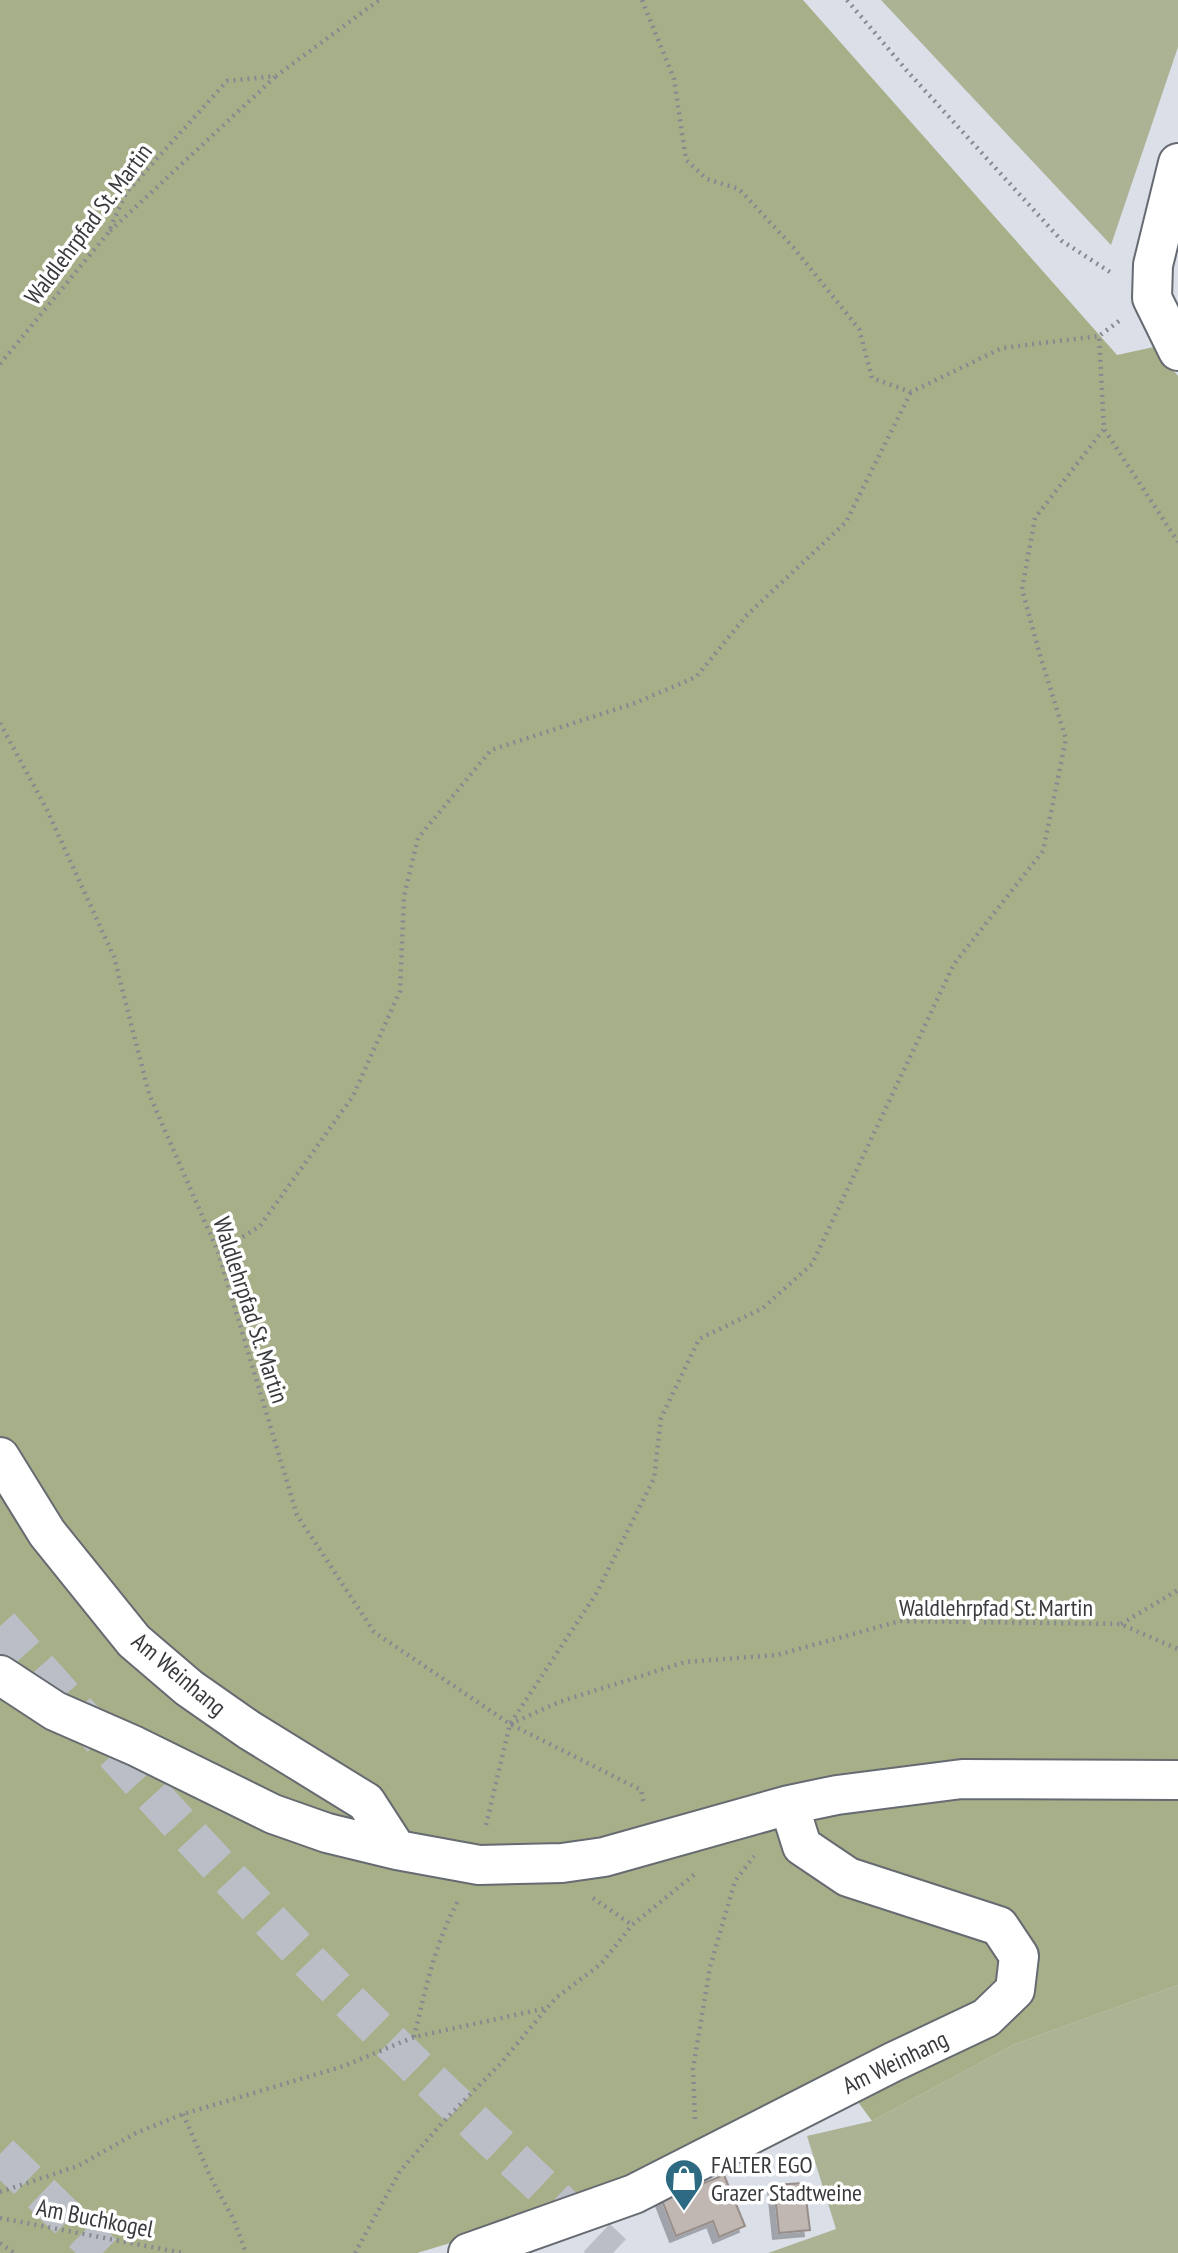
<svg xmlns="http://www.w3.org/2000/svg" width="1178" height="2253" font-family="'PT Sans Narrow',sans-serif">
	<defs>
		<filter id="shadow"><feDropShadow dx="-6" dy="6" stdDeviation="0" flood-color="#0004"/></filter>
	</defs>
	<rect width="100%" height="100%" fill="#dadfe8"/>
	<!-- green -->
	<path fill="#acb395" d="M881 0H1178V47L1111 245Z
		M1178 1985V2253H768L836 2229 807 2136 872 2121 1015 2044Z"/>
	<!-- forest -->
	<path fill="#a7af89" d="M0 0H803L1117 355 1154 347 1178 376V1985L1015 2044 872 2121 839 2076 605 2197 417 2253H0Z"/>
	<!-- building -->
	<path fill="#c0b6b2" stroke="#978e8a" stroke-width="2" filter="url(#shadow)" d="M724 2175 745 2226 719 2237 713 2221 676 2236 662 2200Z
		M804 2183 810 2230 779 2233 774 2185Z"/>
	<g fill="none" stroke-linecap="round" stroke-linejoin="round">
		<!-- highway-tunnel -->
		<path stroke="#babec6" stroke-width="38" stroke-dasharray="38 19" stroke-linecap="butt" d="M0 1626C102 1740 205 1854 312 1964 410 2063 512 2158 613 2253
			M0 2154 103 2253"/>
		<!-- minor casing -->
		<g stroke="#666a71" stroke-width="42">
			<path id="minor" d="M1178 163 1153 265 1152 298 1178 351
				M0 1457 47 1533 134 1641 189 1688 249 1730 366 1802 397 1850
				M0 1675 55 1711 135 1746 273 1814 327 1833 397 1850 479 1865 562 1863 604 1857 789 1805 837 1795 962 1779 1178 1780
				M468 2253 634 2194 893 2062 986 2018 1015 1990 1019 1956 999 1926 848 1877 802 1846 789 1805"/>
		</g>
		<!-- path -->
		<path stroke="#868a90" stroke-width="4.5" stroke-dasharray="2 5" stroke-linecap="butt" d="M642 0 674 79 686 160 707 179 739 189 793 247 859 329 872 378 911 392 1002 348 1099 336
			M847 0 908 72 1062 241 1113 274
			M110 231 275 77
			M1119 321 1099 336 1104 429 1178 542
			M0 364 108 233 126 193 227 81 276 76 379 0
			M0 723 47 810 114 957 149 1094 218 1252 297 1515 374 1632 510 1724 641 1790 644 1805
			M219 1252 260 1226 353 1096 400 991 404 896 418 838 491 750 635 703 696 677 747 615 846 522 911 392
			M1121 1624 1178 1590
			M510 1724 559 1702 685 1662 777 1655 900 1621 1120 1624 1178 1649
			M486 1825 510 1724 596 1594 654 1478 661 1418 699 1339 763 1308 812 1264 954 964 1043 851 1066 739 1040 655 1022 589 1035 518 1104 429
			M593 1898 632 1925
			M414 2037C425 1991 435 1943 458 1901
			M183 2114 211 2178 234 2220 246 2253
			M695 2119 693 2069 710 1967 735 1881 754 1856
			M0 2192 78 2166 136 2133 183 2114 344 2066 414 2037 547 2008 557 1997 601 1964 632 1925 695 1874
			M0 2218 183 2253
			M0 2243 14 2253
			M355 2253 400 2171 443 2122 502 2062 546 2009"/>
		<!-- minor -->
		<use href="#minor" stroke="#fff" stroke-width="38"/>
	</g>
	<!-- icons -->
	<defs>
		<g id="shop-pin" transform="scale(2.0125)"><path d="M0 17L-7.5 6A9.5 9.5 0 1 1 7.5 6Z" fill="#2e6a82" stroke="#fff"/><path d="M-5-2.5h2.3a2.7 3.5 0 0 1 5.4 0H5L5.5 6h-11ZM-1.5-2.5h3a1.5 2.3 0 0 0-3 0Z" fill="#fff"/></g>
	</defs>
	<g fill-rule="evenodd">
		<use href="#shop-pin" x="684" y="2178"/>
	</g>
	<g text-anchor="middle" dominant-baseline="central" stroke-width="7" stroke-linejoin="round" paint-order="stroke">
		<!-- street labels -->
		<g font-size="24" fill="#383a3d" stroke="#fff">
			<text transform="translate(88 224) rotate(-53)">Waldlehrpfad St. Martin</text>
			<text transform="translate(251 1310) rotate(72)">Waldlehrpfad St. Martin</text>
			<text x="996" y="1607">Waldlehrpfad St. Martin</text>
			<text transform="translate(179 1674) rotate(40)">Am Weinhang</text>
			<text transform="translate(895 2062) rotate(-26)">Am Weinhang</text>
			<text transform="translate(95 2218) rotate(11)">Am Buchkogel</text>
		</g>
		<!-- poi labels -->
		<g font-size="24" fill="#383a3d" stroke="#fff" text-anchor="start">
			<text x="711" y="2164">FALTER EGO<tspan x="711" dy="28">Grazer Stadtweine</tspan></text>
		</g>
	</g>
</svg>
